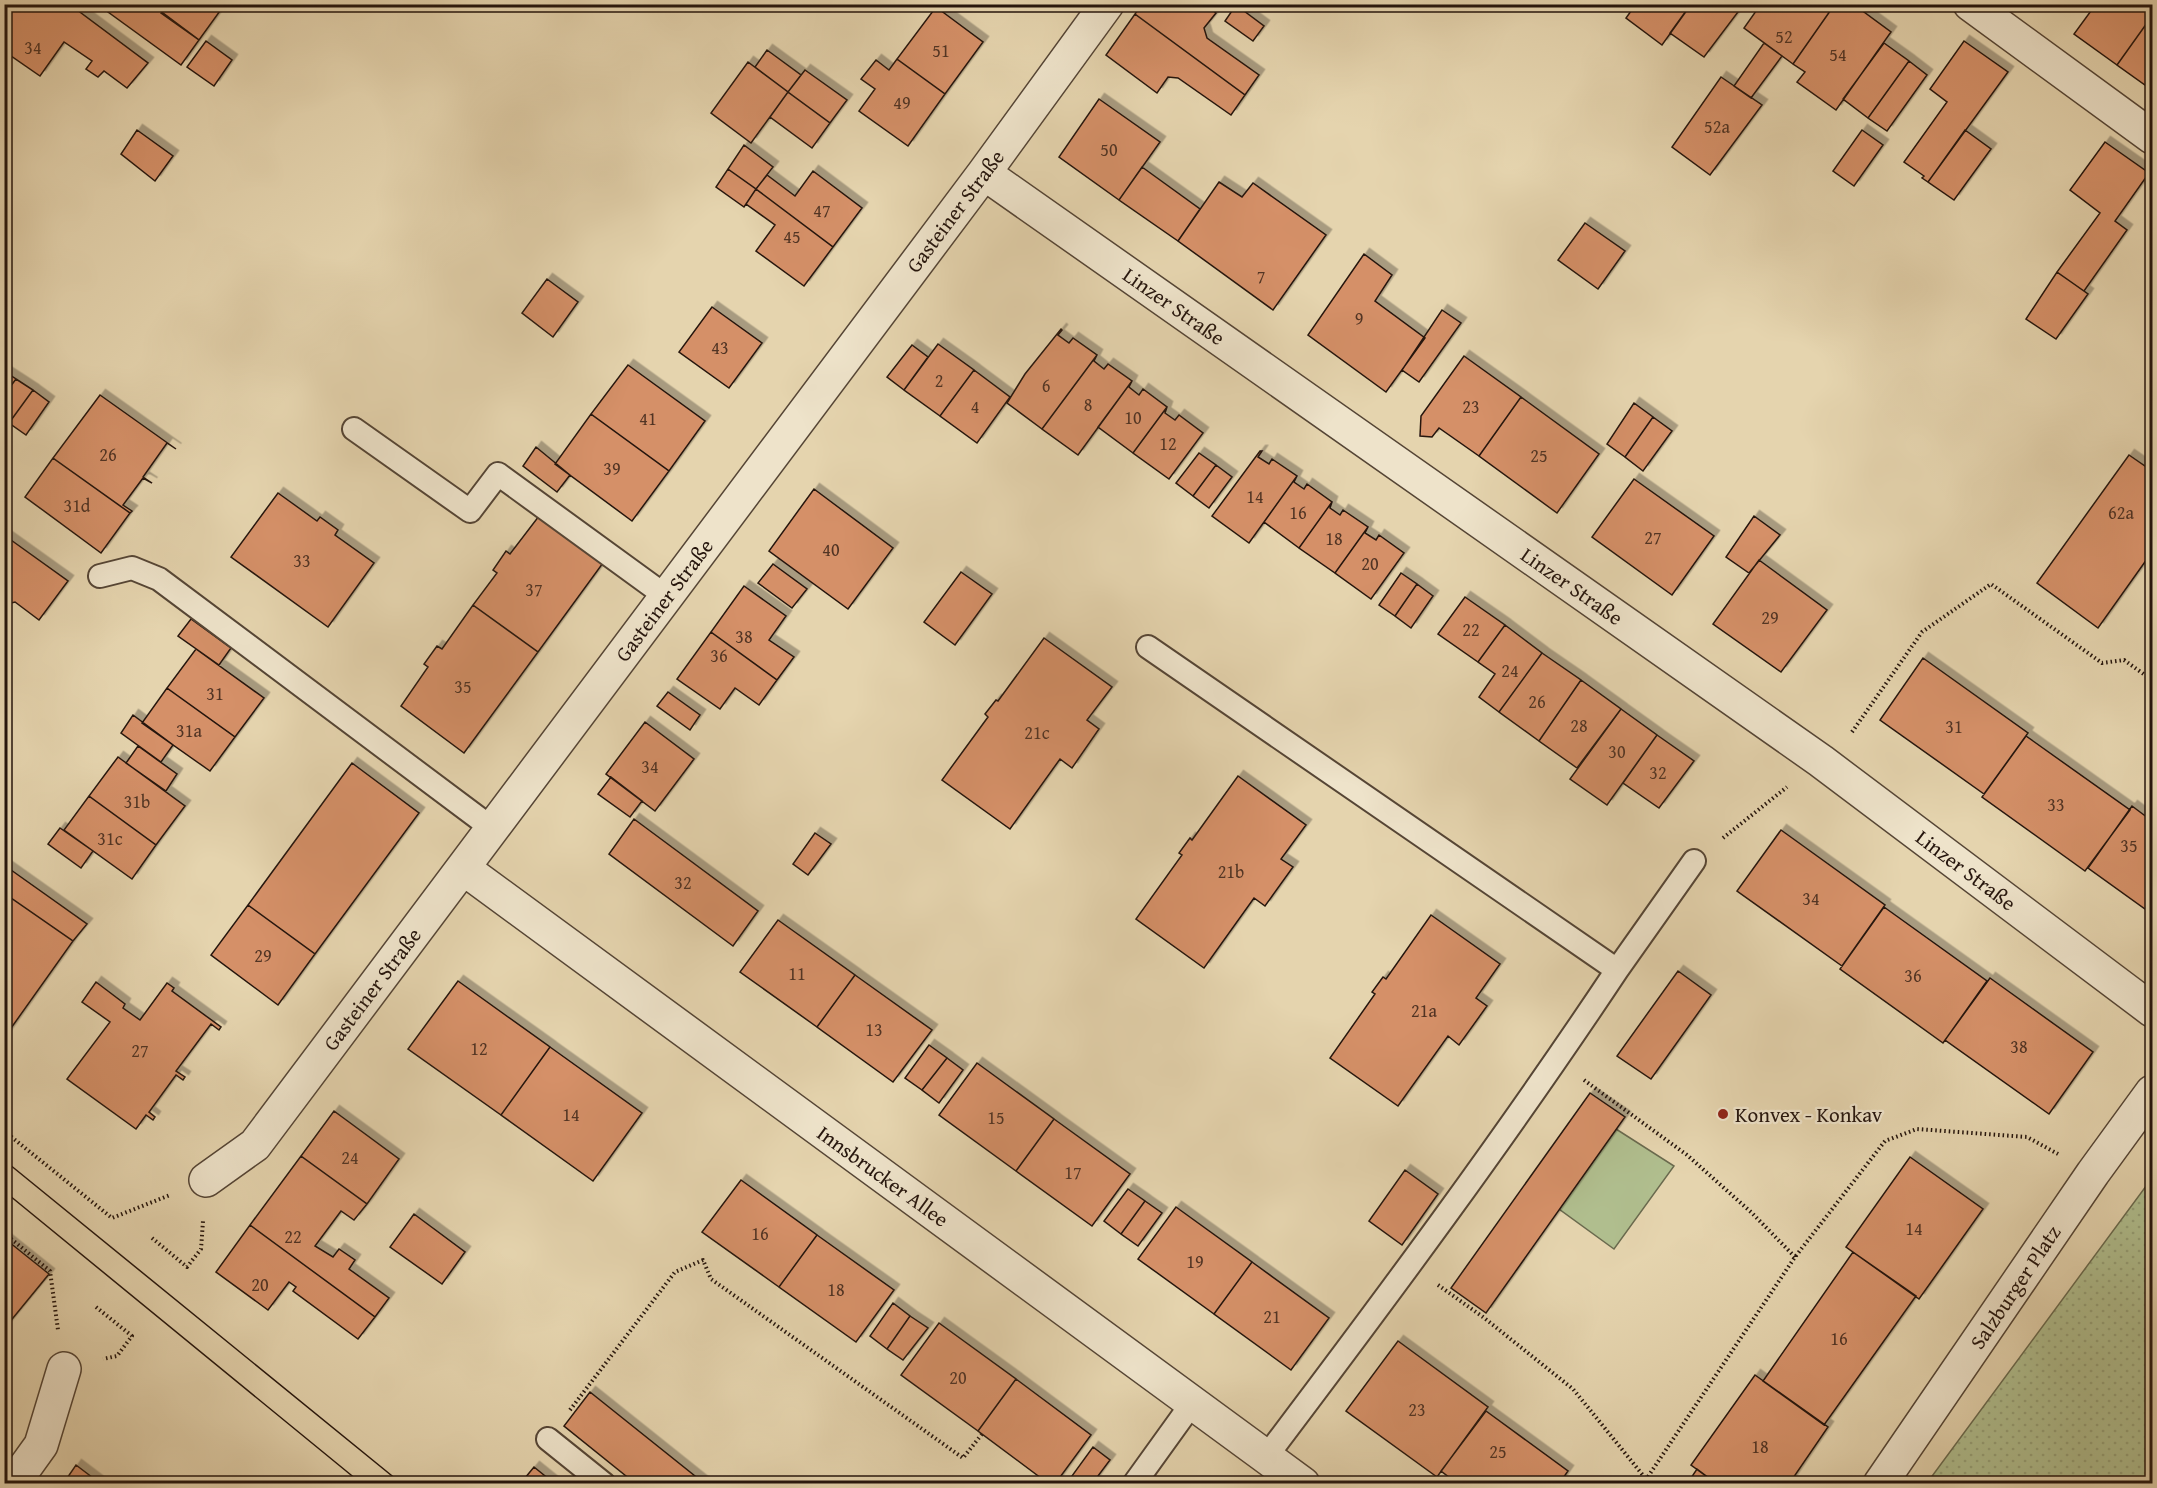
<svg xmlns="http://www.w3.org/2000/svg" width="2157" height="1488" font-family="'Gentium Book Plus',serif">
	<defs>
		<pattern id="grass-dots" width="8" height="8" patternUnits="userSpaceOnUse" patternTransform="scale(1.5)"><rect width="8" height="8" fill="#b0be8e"/><path d="M2 2h.1M6 6h.1" fill="none" stroke="#97a279" stroke-width="1.8" stroke-linecap="round"/></pattern>
		<filter id="shadow"><feDropShadow dx="5.5" dy="-5.5" stdDeviation="0" flood-color="#0004"/></filter>
	</defs>
	<rect width="100%" height="100%" fill="#e5d4ae"/>
	<filter id="stains"><feTurbulence type="fractalNoise" baseFrequency=".00333" numOctaves="4"/><feColorMatrix values="0 0 0 0 .2 0 0 0 0 .09 0 0 0 0 .02 0 0 0 .5 -.17"/></filter>
	<radialGradient id="worn" r=".72"><stop offset=".6" stop-color="#630" stop-opacity="0"/><stop offset="1" stop-color="#630" stop-opacity=".3"/></radialGradient>
	<!-- grass -->
	<path fill="url(#grass-dots)" stroke="#6a6a4e" stroke-width="1.5" d="M2152 1178V1483H1927Z"/>
	<!-- pitch -->
	<path fill="#b0be8e" stroke="#6a6a4e" stroke-width="1.5" d="M1616 1129 1674 1166 1614 1249 1559 1209Z"/>
	<!-- building -->
	<path fill="#d59068" stroke="#25150d" stroke-width="1.5" filter="url(#shadow)" d="M18 4H69L148 63 127 88 104 71 98 77 86 69 92 61 64 42 40 76 4 51V23Z
		M97 4H151L199 40 181 65Z
		M167 4H211L220 11 199 40 161 13Z
		M1142 4H1205L1216 13 1204 28 1207 38 1259 75 1245 95 1135 14Z
		M1636 4H1687L1690 6 1662 45 1626 18Z
		M1691 4H1728L1738 12 1704 57 1670 33Z
		M1761 4H1835L1793 64 1744 28Z
		M1835 4H1853L1891 32 1836 110 1797 82 1805 72 1793 64Z
		M2096 4H2152V16L2117 65 2074 34Z
		M1236 5 1264 26 1253 41 1225 21Z
		M936 7 983 42 945 94 897 59Z
		M1135 14 1245 95 1231 115 1178 78 1168 77 1157 93 1106 55Z
		M2152 16V90L2117 65Z
		M206 41 232 60 214 86 187 67Z
		M1964 41 2008 72 1928 182 1922 178 1924 176 1904 162 1947 102 1930 89Z
		M1764 43 1782 56 1751 98 1734 86Z
		M1884 43 1909 61 1868 118 1843 99Z
		M767 50 801 75 788 92 755 67Z
		M897 59 945 94 908 146 859 111 875 89 861 79 876 60 889 70Z
		M1909 61 1927 75 1887 131 1868 118Z
		M748 62 788 92 751 143 711 113Z
		M805 70 847 100 830 123 788 92Z
		M1721 77 1762 105 1710 175 1672 147Z
		M788 92 830 123 812 148 770 117Z
		M1099 99 1160 142 1119 200 1059 157Z
		M137 130 173 156 155 181 121 154Z
		M1862 130 1883 145 1854 186 1833 171Z
		M1965 130 1991 149 1954 200 1928 182Z
		M2105 142 2149 173 2115 221 2127 230 2084 291 2057 272 2100 213 2070 190Z
		M744 145 773 167 756 189 728 169Z
		M1142 167 1200 209 1178 241 1119 200Z
		M728 169 756 189 744 207 716 187Z
		M813 171 862 208 833 247 756 189 767 175 795 196Z
		M1219 182 1242 197 1253 183 1326 235 1273 310 1178 241Z
		M756 189 833 247 804 286 756 251 775 225 746 204Z
		M1585 223 1625 251 1598 289 1558 260Z
		M1364 254 1392 275 1375 301 1425 338 1386 392 1308 335Z
		M2057 272 2088 294 2056 339 2026 319Z
		M547 279 578 302 553 337 522 313Z
		M712 307 762 343 729 388 679 352Z
		M1442 310 1461 323 1419 382 1402 370Z
		M1061 329 1062 330 1058 335 1069 343 1073 338 1097 355 1042 429 1007 403 1025 374Z
		M938 344 974 370 940 416 904 390Z
		M912 345 928 357 904 390 887 377Z
		M1097 355 1094 361 1104 369 1108 364 1132 381 1078 455 1042 429Z
		M1464 356 1521 397 1479 456 1439 428 1432 437 1420 436 1421 416Z
		M628 365 705 421 669 471 591 414Z
		M974 370 1010 397 977 443 940 416Z
		M4 371 16 379 4 395Z
		M16 379 33 390 9 423 4 420V395Z
		M1132 381 1129 387 1139 395 1143 389 1167 407 1133 453 1098 427Z
		M33 390 49 402 26 435 9 423Z
		M100 395 176 449 167 443 143 477 152 483 143 478 123 505 132 511 130 513 53 458Z
		M1521 397 1599 454 1557 513 1479 456Z
		M1634 403 1653 417 1625 457 1607 444Z
		M1167 407 1165 413 1175 420 1179 415 1203 433 1169 479 1133 453Z
		M591 414 669 471 632 521 555 464Z
		M1653 417 1672 431 1643 471 1625 457Z
		M536 447 570 475 557 492 523 466Z
		M1260 451H1262L1258 457 1269 464 1272 459 1297 476 1249 543 1212 516Z
		M1199 453 1216 465 1193 496 1176 483Z
		M2129 455 2152 471V552L2098 628 2037 583Z
		M53 458 130 513 101 553 25 497Z
		M1216 465 1232 477 1209 508 1193 496Z
		M1297 476 1294 482 1304 489 1307 484 1332 502 1299 548 1264 522Z
		M1634 479 1714 536 1672 595 1592 537Z
		M814 489 893 548 848 609 769 551Z
		M278 493 317 521 320 517 338 530 335 535 374 563 328 627 231 557Z
		M1332 502 1330 508 1340 515 1343 510 1368 527 1335 573 1299 548Z
		M539 516 603 563 538 652 473 605 497 573 493 570 506 551 510 554Z
		M1754 516 1780 535 1749 573 1726 557Z
		M1368 527 1365 533 1376 540 1379 535 1404 553 1371 599 1335 573Z
		M4 535 68 581 39 620 15 602 7 604 4 602Z
		M1759 560 1827 610 1781 672 1713 624Z
		M773 564 807 589 792 608 758 583Z
		M961 572 992 594 955 645 924 622Z
		M1401 573 1417 584 1395 616 1379 605Z
		M1417 584 1433 596 1411 628 1395 616Z
		M744 586 786 616 769 640 794 657 777 680 711 632Z
		M1465 597 1505 625 1478 662 1438 634Z
		M473 605 538 652 464 753 401 706 428 667 424 664 437 646 442 649Z
		M191 619 231 648 219 665 178 636Z
		M1505 625 1542 653 1499 712 1479 697 1495 674 1478 662Z
		M711 632 777 680 759 705 735 688 720 709 677 679Z
		M1044 638 1112 687 1087 720 1099 729 1072 768 1060 759 1010 829 942 780 988 717 985 714 996 700 998 701Z
		M196 649 264 698 235 737 167 688Z
		M1542 653 1581 680 1539 741 1499 712Z
		M1923 658 2028 733 1984 794 1880 720Z
		M1581 680 1621 709 1577 768 1539 741Z
		M167 688 235 737 210 771 142 723Z
		M668 692 700 715 690 730 657 706Z
		M1621 709 1657 735 1607 805 1570 779Z
		M133 715 173 745 161 762 121 733Z
		M645 722 694 759 655 811 606 774Z
		M1657 735 1694 761 1659 808 1623 783Z
		M2026 736 2130 810 2085 871 1982 797Z
		M138 746 177 774 166 791 126 763Z
		M118 757 185 806 156 845 89 796Z
		M352 763 419 813 315 954 248 905Z
		M1238 776 1306 825 1281 859 1293 867 1265 906 1254 898 1204 968 1136 919 1182 855 1179 853 1190 838 1192 840Z
		M611 777 642 801 630 817 598 794Z
		M89 796 156 845 132 879 64 830Z
		M2132 806 2152 821V914L2088 868Z
		M634 819 758 911 733 946 609 854Z
		M60 828 93 851 81 868 48 844Z
		M1781 830 1885 905 1842 966 1737 891Z
		M815 833 831 844 808 875 793 864Z
		M4 865 87 924 73 941 4 893Z
		M4 893 73 941 4 1038Z
		M248 905 315 954 278 1005 211 955Z
		M1884 907 1987 981 1943 1043 1840 969Z
		M1431 915 1500 964 1476 998 1487 1006 1459 1045 1448 1036 1398 1106 1330 1058 1375 994 1372 992 1383 977 1386 979Z
		M778 920 855 975 817 1027 740 972Z
		M1678 971 1711 995 1651 1079 1617 1056Z
		M855 975 932 1030 893 1082 817 1027Z
		M1990 978 2093 1052 2049 1114 1945 1040Z
		M458 981 550 1047 501 1115 408 1049Z
		M96 982 125 1004 123 1008 140 1020 167 983 174 988 172 991 221 1027 219 1030 211 1024 176 1071 185 1077 183 1080 176 1075 149 1112 155 1117 153 1120 146 1115 136 1129 67 1079 110 1022 82 1002Z
		M929 1045 947 1058 922 1090 905 1078Z
		M550 1047 642 1113 593 1181 501 1115Z
		M947 1058 963 1070 939 1103 922 1090Z
		M977 1063 1054 1119 1016 1171 939 1115Z
		M1590 1093 1625 1117 1486 1313 1451 1288Z
		M334 1111 399 1159 367 1204 301 1156Z
		M1054 1119 1130 1174 1092 1226 1016 1171Z
		M301 1156 367 1204 354 1220 341 1211 315 1246 333 1257 339 1249 355 1260 349 1269 389 1298 375 1317 250 1225Z
		M1910 1157 1983 1209 1919 1299 1846 1247Z
		M1405 1170 1438 1194 1402 1245 1369 1221Z
		M741 1180 817 1235 779 1287 702 1232Z
		M1128 1189 1145 1201 1121 1234 1104 1221Z
		M1145 1201 1162 1213 1138 1246 1121 1234Z
		M1176 1207 1252 1262 1214 1314 1138 1259Z
		M414 1214 465 1252 442 1284 390 1247Z
		M250 1225 375 1317 358 1339 293 1291 296 1287 289 1282 268 1310 216 1272Z
		M817 1235 894 1290 856 1342 779 1287Z
		M4 1238 49 1274 4 1329Z
		M1853 1252 1916 1296 1824 1425 1763 1381Z
		M1252 1262 1329 1318 1291 1370 1214 1314Z
		M893 1303 910 1316 887 1349 870 1336Z
		M910 1316 928 1328 903 1360 887 1349Z
		M939 1323 1016 1379 978 1431 901 1375Z
		M1398 1341 1488 1407 1437 1477 1346 1411Z
		M1755 1375 1828 1427 1789 1484H1717L1691 1465Z
		M1016 1379 1091 1435 1055 1484H1049L978 1431Z
		M590 1392 705 1484H636L564 1426Z
		M1486 1411 1568 1471 1559 1484H1458L1441 1471Z
		M1093 1447 1110 1460 1092 1484H1074L1069 1480Z
		M76 1465 101 1484H63Z
		M534 1467 555 1484H520Z
		M1697 1469 1717 1484H1687Z"/>
	<g fill="none" stroke-linecap="round" stroke-linejoin="round">
		<!-- lane casing -->
		<g stroke="#554535" stroke-width="26">
			<path id="lane" d="M354 429 470 511 498 474 667 597
				M100 576 132 568 159 579 493 829
				M1148 647 1617 970 1694 861
				M548 1439 604 1484
				M1266 1457C1387 1297 1506 1137 1617 970
				M1134 1484 1193 1402"/>
		</g>
		<!-- street casing -->
		<g stroke="#554535" stroke-width="36">
			<path id="street" d="M1970 4 2152 137
				M984 173 1821 761 2152 1010
				M463 868 1303 1484
				M206 1180 255 1145 984 173 1107 4
				M13 1484 41 1445 64 1369
				M1880 1484 2093 1173 2152 1092"/>
		</g>
		<!-- path -->
		<path stroke="#25150d" stroke-width="4" stroke-dasharray="1.5 3" stroke-linecap="butt" d="M1852 732 1922 632 1991 584 2102 663 2124 660 2152 680
			M1723 838 1787 787
			M1584 1080 1687 1155 1751 1212 1795 1257
			M4 1131 112 1218 170 1195
			M4 1233 50 1271 58 1330
			M152 1238 187 1267 201 1249 203 1221
			M1438 1285 1483 1317 1573 1389 1646 1479
			M96 1307 132 1336 117 1356 103 1359
			M570 1410 675 1272 703 1260 711 1279 963 1458 982 1434
			M1643 1484 1795 1257 1885 1141 1917 1129 2027 1137 2058 1154"/>
		<!-- lane -->
		<use href="#lane" stroke="#eee3ca" stroke-width="22"/>
		<!-- street -->
		<use href="#street" stroke="#eee3ca" stroke-width="33"/>
		<!-- tram -->
		<path stroke="#25150d" stroke-width="1.5" d="M4 1160 402 1484
			M4 1191 362 1484"/>
	</g>
	<!-- markers -->
	<circle fill="#8f2418" stroke="#eee3ca" stroke-width="2" cx="1723" cy="1114" r="6"/>
	<g text-anchor="middle" dominant-baseline="central" stroke-width="4.5" stroke-linejoin="round" paint-order="stroke">
		<!-- number labels -->
		<g font-size="18" fill="#513424">
			<text x="1784" y="36">52</text>
			<text x="33" y="47">34</text>
			<text x="941" y="50">51</text>
			<text x="1838" y="54">54</text>
			<text x="902" y="102">49</text>
			<text x="1717" y="126">52a</text>
			<text x="1109" y="149">50</text>
			<text x="822" y="210">47</text>
			<text x="792" y="236">45</text>
			<text x="1261" y="276">7</text>
			<text x="1359" y="318">9</text>
			<text x="720" y="347">43</text>
			<text x="939" y="380">2</text>
			<text x="1046" y="385">6</text>
			<text x="1088" y="404">8</text>
			<text x="975" y="406">4</text>
			<text x="1471" y="406">23</text>
			<text x="1133" y="417">10</text>
			<text x="648" y="418">41</text>
			<text x="1168" y="443">12</text>
			<text x="108" y="454">26</text>
			<text x="1539" y="455">25</text>
			<text x="612" y="468">39</text>
			<text x="1255" y="496">14</text>
			<text x="77" y="505">31d</text>
			<text x="1298" y="512">16</text>
			<text x="2121" y="512">62a</text>
			<text x="1653" y="537">27</text>
			<text x="1334" y="538">18</text>
			<text x="831" y="549">40</text>
			<text x="302" y="560">33</text>
			<text x="1370" y="563">20</text>
			<text x="534" y="589">37</text>
			<text x="1770" y="617">29</text>
			<text x="1471" y="629">22</text>
			<text x="744" y="636">38</text>
			<text x="719" y="655">36</text>
			<text x="1510" y="670">24</text>
			<text x="463" y="686">35</text>
			<text x="215" y="693">31</text>
			<text x="1537" y="701">26</text>
			<text x="1579" y="725">28</text>
			<text x="1954" y="726">31</text>
			<text x="189" y="730">31a</text>
			<text x="1037" y="732">21c</text>
			<text x="1617" y="751">30</text>
			<text x="650" y="766">34</text>
			<text x="1658" y="772">32</text>
			<text x="137" y="801">31b</text>
			<text x="2056" y="804">33</text>
			<text x="110" y="838">31c</text>
			<text x="2129" y="845">35</text>
			<text x="1231" y="871">21b</text>
			<text x="683" y="882">32</text>
			<text x="1811" y="898">34</text>
			<text x="263" y="955">29</text>
			<text x="797" y="973">11</text>
			<text x="1913" y="975">36</text>
			<text x="1424" y="1010">21a</text>
			<text x="874" y="1029">13</text>
			<text x="2019" y="1046">38</text>
			<text x="479" y="1048">12</text>
			<text x="140" y="1050">27</text>
			<text x="571" y="1114">14</text>
			<text x="996" y="1117">15</text>
			<text x="350" y="1157">24</text>
			<text x="1073" y="1172">17</text>
			<text x="1914" y="1228">14</text>
			<text x="760" y="1233">16</text>
			<text x="293" y="1236">22</text>
			<text x="1195" y="1261">19</text>
			<text x="260" y="1284">20</text>
			<text x="836" y="1289">18</text>
			<text x="1272" y="1316">21</text>
			<text x="1839" y="1338">16</text>
			<text x="958" y="1377">20</text>
			<text x="1417" y="1409">23</text>
			<text x="1760" y="1446">18</text>
			<text x="1498" y="1451">25</text>
		</g>
		<!-- street labels -->
		<g font-size="21" fill="#25150d" stroke="#eee3ca">
			<text transform="translate(955 211) rotate(-53)">Gasteiner Straße</text>
			<text transform="translate(1174 306) rotate(35)">Linzer Straße</text>
			<text transform="translate(1572 586) rotate(35)">Linzer Straße</text>
			<text transform="translate(664 600) rotate(-53)">Gasteiner Straße</text>
			<text transform="translate(1966 870) rotate(37)">Linzer Straße</text>
			<text transform="translate(372 989) rotate(-53)">Gasteiner Straße</text>
			<text transform="translate(883 1176) rotate(36)">Innsbrucker Allee</text>
			<text transform="translate(2015 1287) rotate(-56)">Salzburger Platz</text>
		</g>
		<!-- poi labels -->
		<g font-size="21" fill="#25150d" stroke="#eee3ca" text-anchor="start">
			<text x="1735" y="1114">Konvex - Konkav</text>
		</g>
	</g>
	<!-- margin -->
	<rect width="2157" height="1488" fill="none" stroke="#e5d4ae" stroke-width="24"/>
	<rect x="6" y="6" width="2145" height="1476" fill="none" stroke="#25150d" stroke-width="3"/>
	<rect x="12" y="12" width="2133" height="1464" fill="none" stroke="#25150d" stroke-width="1.5"/>
	<rect width="100%" height="100%" filter="url(#stains)"/>
	<rect width="100%" height="100%" fill="url(#worn)"/>
</svg>
